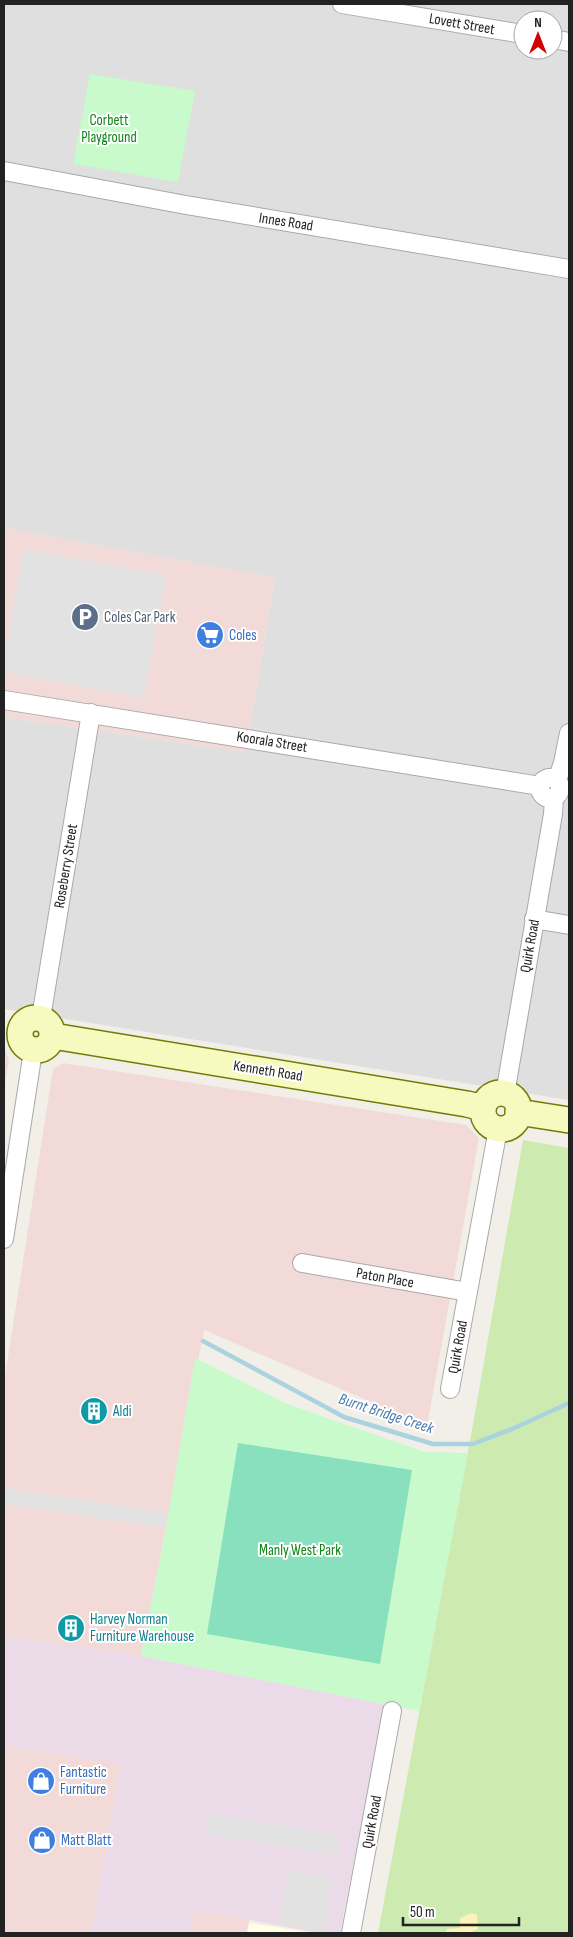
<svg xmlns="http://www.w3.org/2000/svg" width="573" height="1937" font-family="'Sofia Sans Condensed',sans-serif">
	<rect width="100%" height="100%" fill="#f2efe9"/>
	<!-- residential -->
	<path fill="#e0dfdf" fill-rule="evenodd" d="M4 4H569V1100L4 1009V717L246 752 275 578 4 528ZM523 20H553V50H523Z"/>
	<!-- commercial -->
	<path fill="#f2dad9" d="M4 528 275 578 246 752 4 717Z
		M4 1046 9 1061 4 1089Z
		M63 1063 466 1125 479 1138 427 1426 204 1330 141 1656 91 1933H4V1383L53 1069Z
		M194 1909 250 1918 247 1933H190Z"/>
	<!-- industrial -->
	<path fill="#ebdbe8" d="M4 1637 141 1656 384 1704 340 1933H317L194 1909 190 1933H91L121 1764 4 1745Z"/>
	<!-- education -->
	<path fill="#ffffe5" d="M249 1923 312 1933H247Z"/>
	<!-- grass -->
	<path fill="#cdebb0" d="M523 1140 569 1148V1933H378L473 1424Z"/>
	<!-- sand -->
	<path fill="#fff1ba" d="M472 1913 477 1915 478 1929 468 1933H445L447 1929 460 1928V1918Z"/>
	<!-- park -->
	<path fill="#c8facc" d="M90 74 195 91 178 182 73 164Z
		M195 1358 287 1404 425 1452 468 1453 419 1711 141 1656 166 1528Z"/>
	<!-- pitch -->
	<path fill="#88e0be" d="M238 1443 412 1470 380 1664 207 1634Z"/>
	<!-- parking -->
	<path fill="#e2e2e2" d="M24 549 166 575 144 698 4 672V660Z
		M4 1488 168 1513 166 1528 4 1504Z
		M209 1814 340 1835 337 1855 206 1834Z
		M288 1870 332 1878 323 1932 279 1924Z"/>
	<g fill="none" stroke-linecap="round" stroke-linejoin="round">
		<!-- stream -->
		<path stroke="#aad3df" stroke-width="4.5" d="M203 1341 344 1417 433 1444H473L512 1429 569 1403"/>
		<!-- street casing -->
		<g stroke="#a9a9a9" stroke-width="20">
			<path id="street" d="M342 4 523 34
				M553 39 569 42
				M4 171 186 205 569 269
				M4 700 540 786
				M540 788a10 10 0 1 1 20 0a10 10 0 1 1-20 0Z
				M557 780 563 763 569 733
				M534 919 569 925
				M41 1018 91 713
				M505 1094 553 814 554 798
				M4 1239 33 1051
				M302 1263 468 1292
				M450 1389 498 1129
				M351 1933 392 1711"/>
		</g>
		<!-- secondary casing -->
		<g stroke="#707d05" stroke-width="28">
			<path id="secondary" d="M20 1034a16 16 0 1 1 32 0a16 16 0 1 1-32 0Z
				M53 1036 467 1104 483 1108
				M483 1111a18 18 0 1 1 36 0a18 18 0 1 1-36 0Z
				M518 1112 569 1120"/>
		</g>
		<!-- street -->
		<use href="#street" stroke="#fff" stroke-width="18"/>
		<!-- secondary -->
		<use href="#secondary" stroke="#f7fabf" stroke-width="25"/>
	</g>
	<!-- icons -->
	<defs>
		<g id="parking-disc" transform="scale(1.4375)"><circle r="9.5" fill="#5c6f8a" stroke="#fff"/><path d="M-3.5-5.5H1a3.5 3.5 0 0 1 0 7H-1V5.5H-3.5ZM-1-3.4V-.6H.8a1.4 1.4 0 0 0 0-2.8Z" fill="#fff"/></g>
		<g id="supermarket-disc" transform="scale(1.4375)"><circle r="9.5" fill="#3f7fe0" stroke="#fff"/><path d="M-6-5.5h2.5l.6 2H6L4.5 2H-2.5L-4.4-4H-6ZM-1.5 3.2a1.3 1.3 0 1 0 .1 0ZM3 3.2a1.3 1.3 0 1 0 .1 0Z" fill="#fff"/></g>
		<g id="building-disc" transform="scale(1.4375)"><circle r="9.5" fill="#0f9aa8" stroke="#fff"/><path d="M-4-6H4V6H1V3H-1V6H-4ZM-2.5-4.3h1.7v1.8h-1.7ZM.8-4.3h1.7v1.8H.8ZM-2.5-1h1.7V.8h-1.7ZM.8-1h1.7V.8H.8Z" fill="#fff"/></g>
		<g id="shop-disc" transform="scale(1.4375)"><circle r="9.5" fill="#3f7fe0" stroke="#fff"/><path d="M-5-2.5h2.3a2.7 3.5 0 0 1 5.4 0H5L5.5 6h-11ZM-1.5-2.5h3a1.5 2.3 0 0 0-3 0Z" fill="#fff"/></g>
	</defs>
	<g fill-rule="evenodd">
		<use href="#parking-disc" x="85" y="617"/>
		<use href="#supermarket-disc" x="210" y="635"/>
		<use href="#building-disc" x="94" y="1411"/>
		<use href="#building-disc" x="71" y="1628"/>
		<use href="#shop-disc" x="41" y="1781"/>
		<use href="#shop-disc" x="42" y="1840"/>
	</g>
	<g text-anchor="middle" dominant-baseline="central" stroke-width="4" stroke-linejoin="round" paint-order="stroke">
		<!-- street labels -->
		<g font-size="15" fill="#222" stroke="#fff">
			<text transform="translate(462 24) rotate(10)">Lovett Street</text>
			<text transform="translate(286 222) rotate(9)">Innes Road</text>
			<text transform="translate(272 742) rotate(9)">Koorala Street</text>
			<text transform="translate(66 866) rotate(-81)">Roseberry Street</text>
			<text transform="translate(530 946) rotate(-80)">Quirk Road</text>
			<text transform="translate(268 1071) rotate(9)">Kenneth Road</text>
			<text transform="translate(385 1278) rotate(10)">Paton Place</text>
			<text transform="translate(458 1347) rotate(-80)">Quirk Road</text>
			<text transform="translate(372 1822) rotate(-80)">Quirk Road</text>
		</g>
		<!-- park labels -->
		<g font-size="15" fill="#0c8416" stroke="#fff">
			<text x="109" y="120">Corbett<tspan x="109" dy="17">Playground</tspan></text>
			<text x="300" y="1550">Manly West Park</text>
		</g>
		<!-- service labels -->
		<g font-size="15" fill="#4e5e75" stroke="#fff" text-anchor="start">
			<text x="104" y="617">Coles Car Park</text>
		</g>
		<!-- shop labels -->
		<g font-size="15" fill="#366cbe" stroke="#fff" text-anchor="start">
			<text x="229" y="635">Coles</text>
			<text x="60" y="1772">Fantastic<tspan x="60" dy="17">Furniture</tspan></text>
			<text x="61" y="1840">Matt Blatt</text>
		</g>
		<!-- culture labels -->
		<g font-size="15" fill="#0d838f" stroke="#fff" text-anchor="start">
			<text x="113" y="1411">Aldi</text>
			<text x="90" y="1619">Harvey Norman<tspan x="90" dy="17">Furniture Warehouse</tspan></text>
		</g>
		<!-- water labels -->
		<g font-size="16" font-style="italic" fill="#4a7aab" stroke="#fff">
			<text transform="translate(386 1414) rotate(18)">Burnt Bridge Creek</text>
		</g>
	</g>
	<!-- border -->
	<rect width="573" height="1937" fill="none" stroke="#222222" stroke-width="10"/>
	<!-- north arrow -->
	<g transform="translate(538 35)"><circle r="24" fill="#ffffff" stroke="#a7a7a7"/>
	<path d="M0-4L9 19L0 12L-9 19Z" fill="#d40000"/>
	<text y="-8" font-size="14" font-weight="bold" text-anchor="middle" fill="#222222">N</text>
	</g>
	<!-- scale -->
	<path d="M403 1917v8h116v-8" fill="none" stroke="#222222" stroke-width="2.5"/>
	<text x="410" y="1917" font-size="15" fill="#222222" stroke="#ffffff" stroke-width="4" paint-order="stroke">50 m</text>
</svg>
